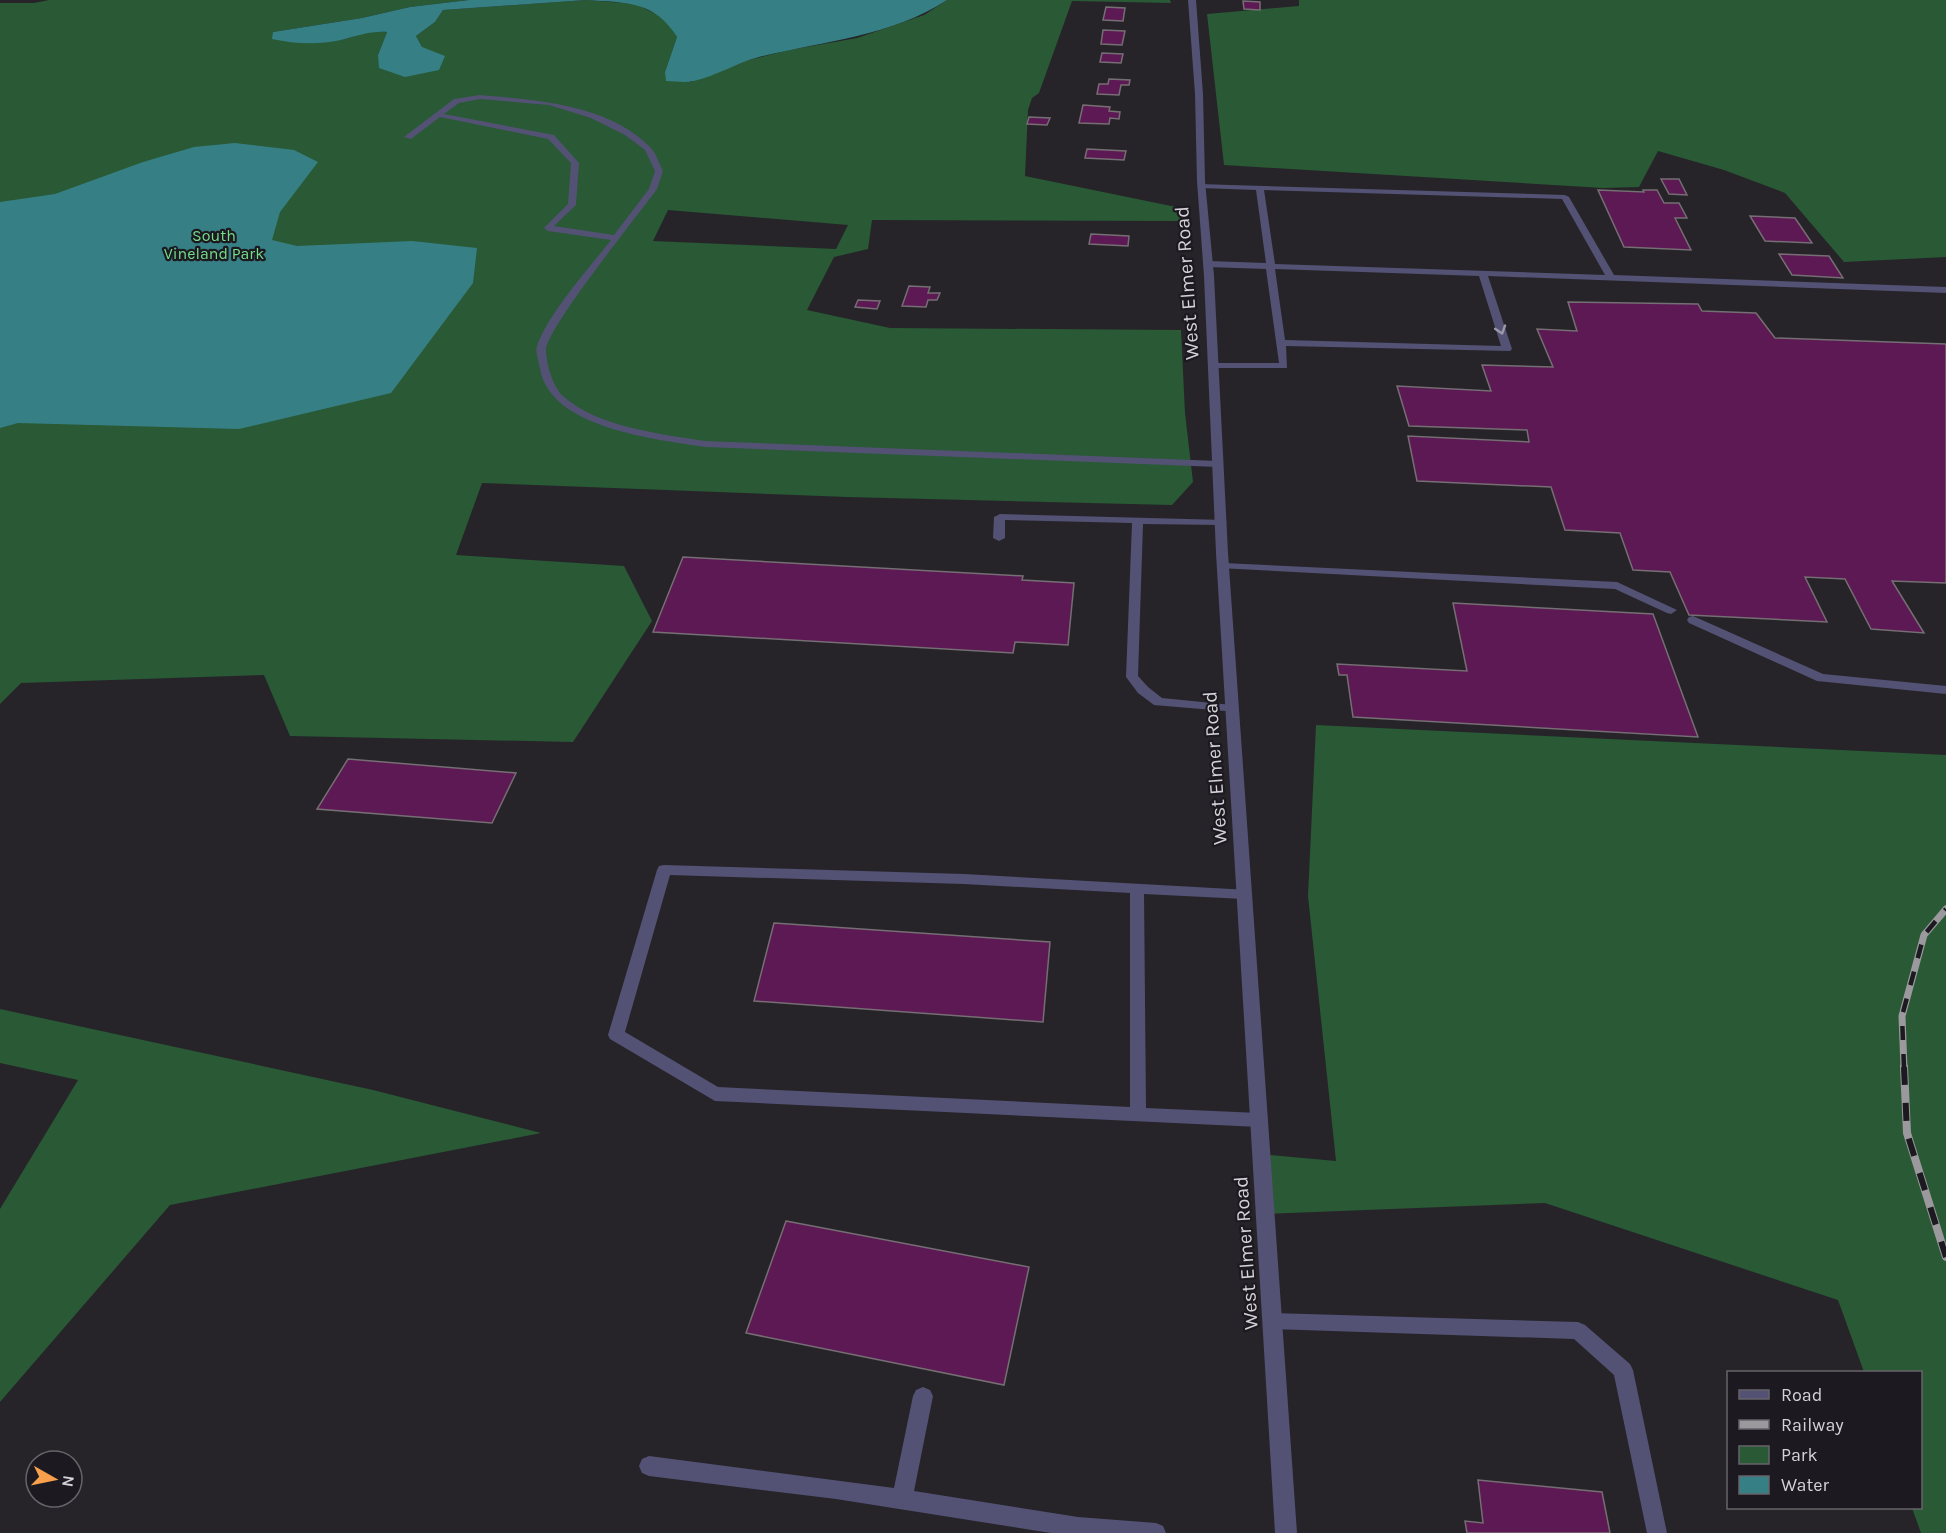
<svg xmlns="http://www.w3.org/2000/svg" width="1946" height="1533" font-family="Karla,sans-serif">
	<rect width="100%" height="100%" fill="#262429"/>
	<!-- green -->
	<path fill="#295935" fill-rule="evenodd" d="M49 0H469L410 7 362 18 273 32 340 40 371 31 387 32 378 55 422 47 416 36 435 22 443 10 586 0 636 4 665 19 677 37 665 72 691 82 745 61 789 50 857 38 924 15 947 0H1170L1171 3 1072 1 1039 93 1032 98 1028 110 1025 176 1176 207 1182 221 872 220 868 249 834 257 807 310 890 328 1181 330 1185 413 1193 482 1172 505 847 497 482 483 456 555 624 566 652 621 573 742 290 736 264 675 21 683 0 704V3H34ZM668 210 848 225 836 249 653 241Z
		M1299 0H1946V257L1844 262 1785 193 1724 170 1658 151 1639 187 1603 188 1224 165 1207 14 1299 6Z
		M1316 725 1946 755V1533H1921L1912 1508H1920V1372H1864L1838 1300 1545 1203 1263 1214 1260 1154 1336 1161 1308 896Z
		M0 1009 373 1090 541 1133 170 1205 0 1402V1209L78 1080 0 1063Z"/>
	<!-- water -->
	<path fill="#368085" d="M469 0H586L443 10 435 22 416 36 422 47 445 56 439 70 405 77 379 68 378 55 387 32C370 31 357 36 341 40 317 45 295 44 272 39L273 32 362 18 410 7Z
		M586 0H947C890 37 823 41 759 57 736 63 716 76 694 81 685 83 675 81 666 81L665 72 677 37C654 0 625 3 586 0Z
		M235 143 294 150 318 162 280 212 272 240 297 246 412 241 477 248 473 283 391 393 239 429 18 423 0 428V202L55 194 143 162 194 147Z"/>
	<!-- building -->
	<path fill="#5c1953" stroke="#756e73" stroke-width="1.5" d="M1243 1 1260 2V10L1244 9Z
		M1106 7 1125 8 1123 21 1103 20Z
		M1103 30 1125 31 1122 45 1101 44Z
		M1102 53 1123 54 1121 63 1100 62Z
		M1109 79 1130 80 1129 85H1121L1119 95 1097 94 1099 84H1108Z
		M1083 105 1110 107 1109 111 1120 112 1119 119 1110 118 1109 124 1079 123Z
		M1029 117 1050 118 1047 125 1027 124Z
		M1087 149 1126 151 1124 160 1085 158Z
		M1661 179H1679L1687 195 1669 194Z
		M1598 190 1644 192 1643 190H1657L1664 203H1679L1687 218H1675L1691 250 1624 247Z
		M1750 216 1795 218 1812 243 1765 241Z
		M1091 234 1129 236 1128 246 1089 244Z
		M1779 254 1829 256 1843 278 1792 275Z
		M909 286 930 287 928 293H940L937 300H928L926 307 902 306Z
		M858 300 880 301 877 309 855 307Z
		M1568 302 1698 304 1702 311 1756 313 1775 338 1946 344V583L1892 581 1924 633 1871 629 1845 579 1805 577 1827 622 1689 615 1670 572 1633 570 1620 533 1565 530 1551 487 1417 481 1408 436 1529 442 1527 430 1409 426 1397 386 1491 391 1482 365 1553 367 1537 329 1577 331Z
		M683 557 1023 576 1022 580 1074 583 1068 645 1015 642 1013 653 653 632Z
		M1453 603 1653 614 1698 737 1353 717 1347 675H1339L1337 664 1467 671Z
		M348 759 516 773 492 823 317 809Z
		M774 923 1050 942 1043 1022 754 1001Z
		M786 1221 1029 1267 1004 1385 746 1333Z
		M1478 1480 1602 1492 1610 1533H1467L1465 1521 1483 1523Z"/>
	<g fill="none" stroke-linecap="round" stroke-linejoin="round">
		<!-- service -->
		<path fill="#535274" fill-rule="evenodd" d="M480 95C535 100 608 104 650 147 656 153 659 163 663 171L657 189C639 214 546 329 546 350 546 363 553 387 563 396 597 427 661 434 705 441L1218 461 1223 464 1218 467 705 447C656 439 551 429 540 369 539 362 535 352 537 346 547 315 590 267 611 240L548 231 544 228 568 204 571 163 548 139 440 117 411 139 404 137 454 99ZM480 99 549 105 591 118 625 135 645 150 655 171 649 189 614 235 554 226 576 205 579 163 554 135 444 114 459 103Z
			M1198 184 1565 195 1569 197 1614 275 1946 287V293L1488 276 1512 349 1510 351 1286 346 1287 368H1213L1208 365 1210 363H1279L1266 269 1208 267 1204 264 1208 261 1266 263 1256 190 1201 188H1198ZM1264 190 1562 199 1605 275 1275 264ZM1275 269 1479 276 1501 346 1285 340Z
			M1000 514 1225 520 1227 522 1221 525 1143 524 1138 676 1148 687 1162 698 1232 705 1238 709 1237 712 1154 705 1138 693 1126 677 1132 523 1005 520V538L999 541 993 538 994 517Z
			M1223 563 1617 582 1677 610 1671 614 1667 613 1615 589 1219 568 1217 566 1219 564Z
			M1693 616 1823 674 1946 686V694L1817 681 1689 623 1687 620 1689 617Z
			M664 865 964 874 1249 890 1251 894 1249 898 1244 899 1144 894 1146 1108 1259 1113 1265 1115 1267 1120 1265 1125 1259 1127 715 1101 610 1039 608 1035 657 870 659 866ZM670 875 964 884 1130 893V1107L718 1087 625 1032Z
			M1272 1313 1578 1322 1585 1325 1630 1364 1633 1370 1667 1533H1647L1614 1375 1574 1339 1272 1329 1265 1327 1263 1321 1265 1315Z
			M923 1387 930 1390 933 1396 914 1491 1078 1517 1156 1523 1163 1526 1166 1533H1051L836 1499 649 1476 642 1473 639 1466 642 1459 649 1456 894 1488 913 1396 916 1390Z"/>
		<!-- minor -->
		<path fill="#535274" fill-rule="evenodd" d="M1188 0H1196L1203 94 1205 181 1214 276 1228 553 1297 1533H1275L1216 553 1204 276 1197 181 1195 94Z"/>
		<!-- rail-far1 casing -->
		<g stroke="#9b999d" stroke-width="7">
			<path id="rail-far1" d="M1904 1068 1902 1016 1924 935 1946 909"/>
		</g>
		<!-- rail casing -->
		<g stroke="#9b999d" stroke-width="8">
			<path id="rail" d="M1904 1067 1907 1133 1946 1257"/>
		</g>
		<!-- rail-far1 -->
		<use href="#rail-far1" stroke="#1c1a20" stroke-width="4.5" stroke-dasharray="14" stroke-linecap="butt"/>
		<!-- rail -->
		<use href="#rail" stroke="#1c1a20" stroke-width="6" stroke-dasharray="18" stroke-linecap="butt"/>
	</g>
	<!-- one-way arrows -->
	<defs><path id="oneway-chevron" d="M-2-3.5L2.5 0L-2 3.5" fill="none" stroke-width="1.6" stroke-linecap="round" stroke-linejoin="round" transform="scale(1.5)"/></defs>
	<use stroke="#9a98aa" href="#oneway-chevron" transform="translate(1501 330) rotate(72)"/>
	<g text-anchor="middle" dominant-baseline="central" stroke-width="4.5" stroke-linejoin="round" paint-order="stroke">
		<!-- far-park labels -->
		<g font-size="16" fill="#73dd8c" stroke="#1c1a20">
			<text x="214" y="235">South<tspan x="214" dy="18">Vineland Park</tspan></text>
		</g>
		<!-- street labels -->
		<g font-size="20" fill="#d4d2d6" stroke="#1c1a20">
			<text transform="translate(1187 283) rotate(-94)">West Elmer Road</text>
			<text transform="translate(1215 768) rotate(-94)">West Elmer Road</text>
			<text transform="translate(1246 1253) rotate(-94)">West Elmer Road</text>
		</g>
	</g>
	<!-- legend -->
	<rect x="1727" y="1371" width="195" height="138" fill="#1c1a20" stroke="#666469" stroke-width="1.5"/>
	<rect x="1739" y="1390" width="30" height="9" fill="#535274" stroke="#666469" stroke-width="1.5"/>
	<text x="1781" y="1401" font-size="18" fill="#d4d2d6">Road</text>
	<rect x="1739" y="1420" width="30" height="9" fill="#9b999d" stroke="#666469" stroke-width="1.5"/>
	<text x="1781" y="1431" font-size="18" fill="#d4d2d6">Railway</text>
	<rect x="1739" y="1446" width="30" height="18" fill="#295935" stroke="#666469" stroke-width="1.5"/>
	<text x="1781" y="1461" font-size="18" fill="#d4d2d6">Park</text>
	<rect x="1739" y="1476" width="30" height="18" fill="#368085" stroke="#666469" stroke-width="1.5"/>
	<text x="1781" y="1491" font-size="18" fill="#d4d2d6">Water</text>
	<!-- north arrow -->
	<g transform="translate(54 1479) rotate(99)"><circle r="28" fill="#1c1a20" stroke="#666469" stroke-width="1.5"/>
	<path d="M0-4.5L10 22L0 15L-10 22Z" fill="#f9a04c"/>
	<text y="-9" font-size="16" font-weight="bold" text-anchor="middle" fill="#d4d2d6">N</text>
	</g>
</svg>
